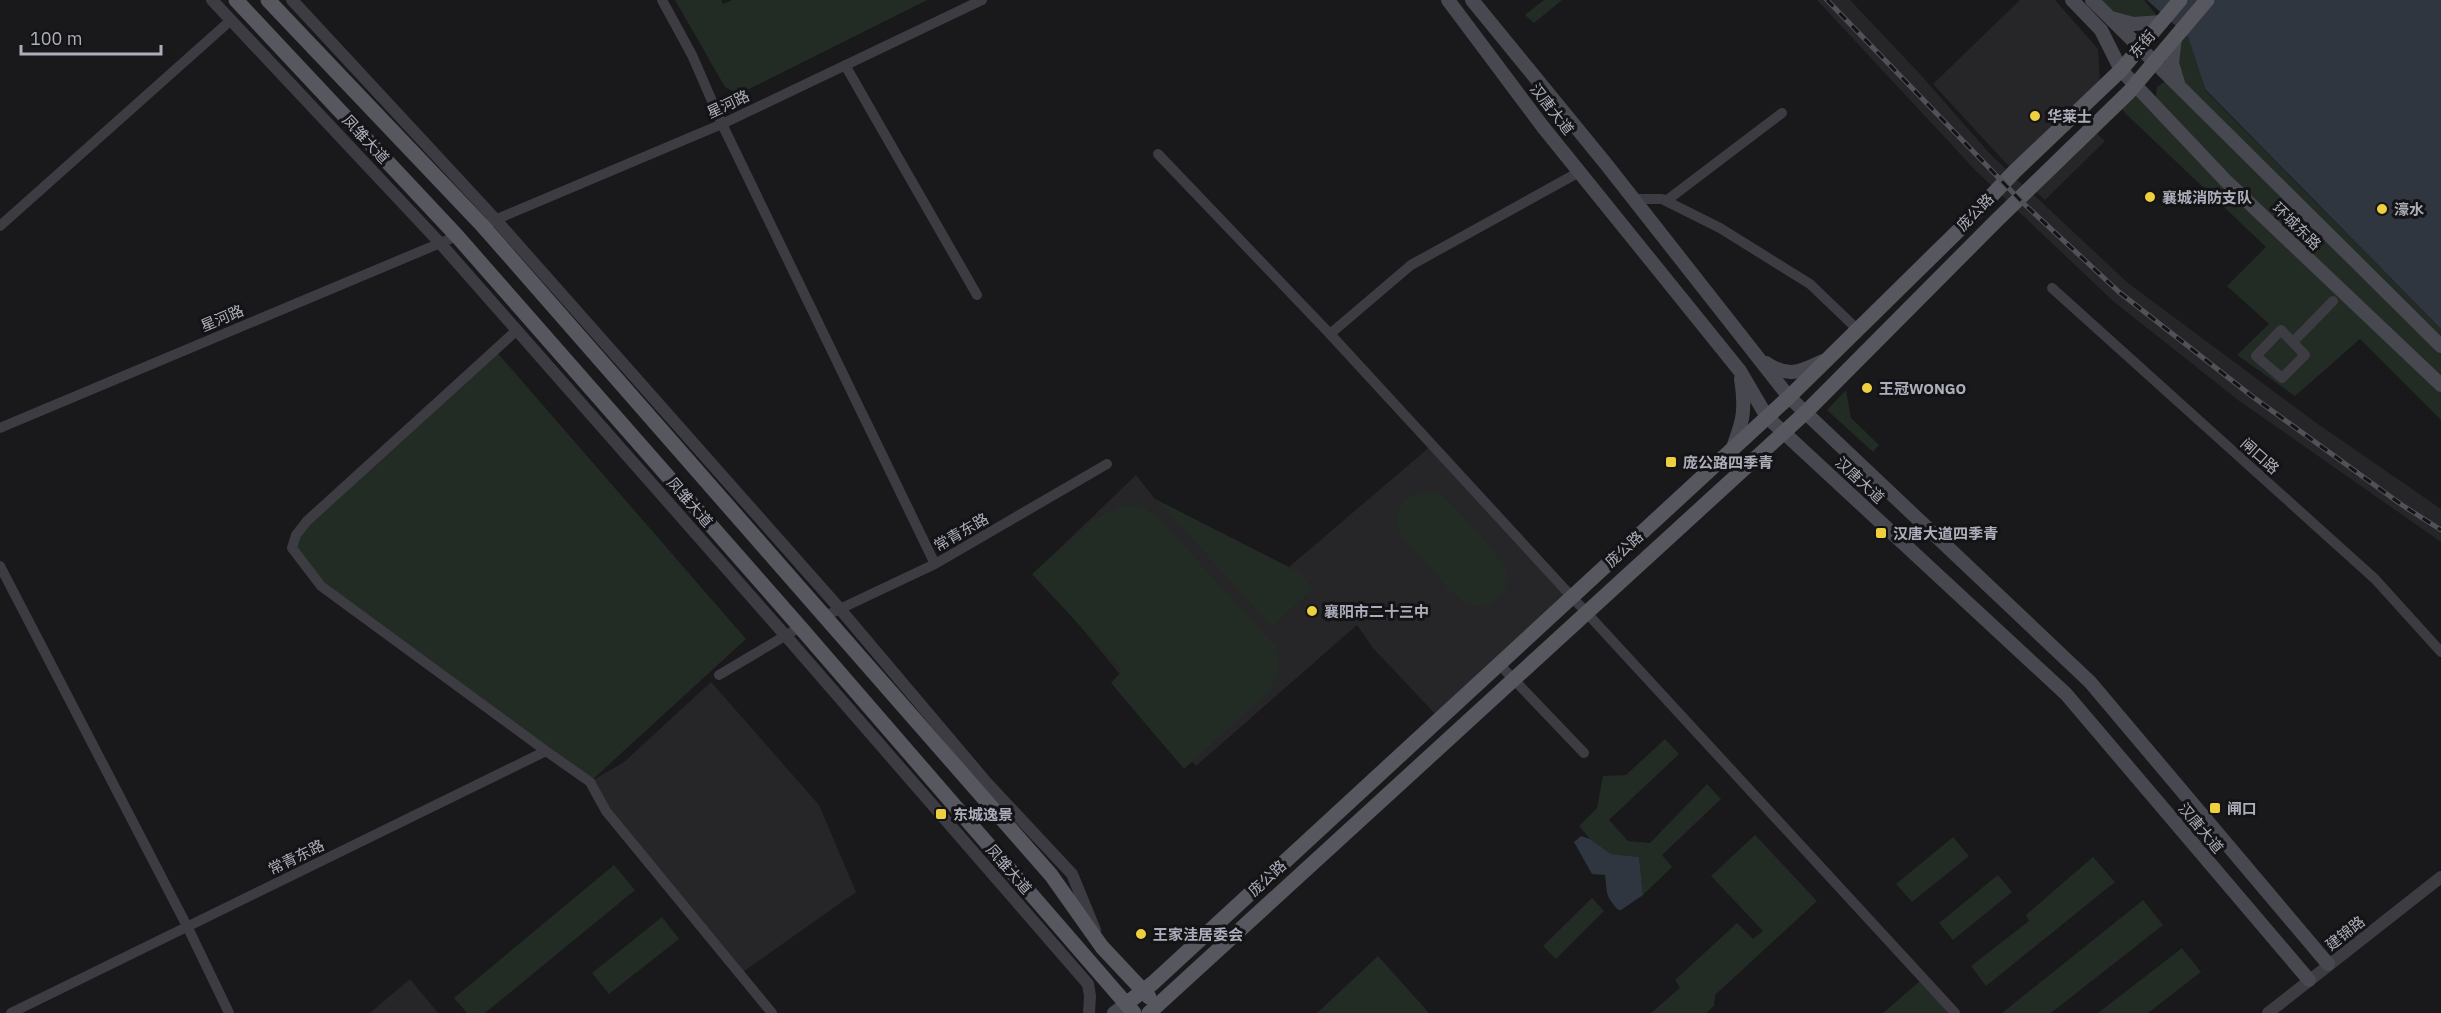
<svg xmlns="http://www.w3.org/2000/svg" width="2441" height="1013" font-family="'IBM Plex Sans','Noto Sans SC',sans-serif">
	<rect width="100%" height="100%" fill="#19191b"/>
	<!-- built -->
	<path fill="#262528" d="M1817 0H1850L1919 73 1991 155 2128 283 2315 422 2441 509V542L2238 400 2113 301 1976 171Z
		M2020 0H2055L2098 49 2100 80 2014 172 1933 84Z
		M2094 131 2105 141 2045 200 2034 190Z
		M1432 445 1572 597 1437 716 1373 648 1357 625 1196 766 1035 572 1136 475 1155 499 1289 567Z
		M711 682 819 805 856 892 740 974 590 782 624 762Z
		M410 979 438 1013H370Z"/>
	<!-- green -->
	<path fill="#232b25" d="M675 0H721L723 4 732 0H927L739 94 725 87Z
		M1544 0H1562L1534 23 1525 15Z
		M2092 0H2144L2162 22 2133 24Z
		M2180 32 2188 37 2205 90 2441 329V420L2360 339 2295 396 2237 355 2269 324 2227 286 2266 247 2125 113 2118 102 2129 92 2155 102 2157 87 2164 82 2179 85 2172 63Z
		M495 350 746 639 590 782 321 586 298 559 296 535Z
		M1846 390 1851 418 1879 445 1873 452 1827 410Z
		M1431 491 1443 495C1457 510 1511 561 1508 581 1504 600 1483 612 1466 603 1451 596 1440 579 1430 568 1416 551 1383 526 1402 503 1410 494 1419 492 1431 491Z
		M1155 499 1302 574 1313 589 1272 627Z
		M1121 506H1141L1157 516 1275 645C1282 664 1278 678 1267 694L1184 769 1111 683 1122 671 1032 574 1092 520Z
		M1665 739 1679 754 1609 820 1628 841 1650 843 1707 784 1721 799 1662 855 1672 867 1643 895 1639 857 1611 854 1590 839 1579 826 1597 808 1603 776 1626 775Z
		M1755 835 1817 901 1715 995 1714 1006 1706 1013H1651L1680 988 1675 980 1737 923 1753 939 1763 931 1711 876Z
		M1953 837 1969 856 1912 902 1896 884Z
		M2093 857 2115 882 1986 986 1971 966 2029 921 2026 915Z
		M614 865 635 890 485 1013H467L454 998Z
		M1998 875 2012 892 1953 940 1939 923Z
		M1592 898 1604 911 1556 959 1543 946Z
		M2143 900 2163 925 2051 1013H2002Z
		M662 917 679 939 609 994 592 973Z
		M2182 948 2201 972 2148 1013H2098Z
		M1378 956 1429 1013H1317Z
		M1920 981 1948 1013H1883Z"/>
	<!-- water -->
	<path fill="#2f363f" d="M2147 0H2441V329L2205 89 2188 37Z
		M1581 836 1590 839 1611 854 1639 857 1643 895 1621 910H1618C1604 893 1608 895 1605 875L1592 874 1574 842Z"/>
	<g fill="none" stroke-linecap="round" stroke-linejoin="round">
		<!-- minor -->
		<path stroke="#3c3c42" stroke-width="10" d="M662 0 692 55 722 124 935 564
			M845 65 977 295
			M1158 154 1330 334
			M1581 171 1411 265 1330 334 1955 1013
			M1633 199H1662L1720 228 1810 284 1857 329
			M1666 201 1782 113
			M490 222 722 124 982 0
			M0 226 231 20
			M2052 288 2375 579 2441 652
			M517 330 307 521 296 535 292 548 321 586 546 751
			M2281 330 2305 355 2282 378 2256 356Z
			M2293 342 2333 301
			M0 428 457 236
			M0 566 188 928 229 1013
			M825 616 935 564 1107 464
			M1499 664 1584 753
			M719 675 800 627
			M11 1013 546 751 590 782 606 811 772 1013"/>
		<!-- tertiary -->
		<path stroke="#3c3c42" stroke-width="12" d="M212 0 440 243 785 635 1088 984 1090 996 1089 1013
			M292 0 496 220 840 609 986 782 1072 874 1095 930
			M2268 1013 2441 877"/>
		<!-- secondary -->
		<path stroke="#484950" stroke-width="14" d="M1448 0 1543 127 1740 371 1767 417 2066 694 2309 980
			M1472 0 1606 164 1789 397 2090 682 2328 964
			M2072 0 2101 30 2121 70 2225 180 2441 385
			M2092 0 2441 346
			M2111 18 2133 24 2162 22
			M2175 38 2172 63 2178 83
			M1766 363C1788 378 1800 372 1823 361
			M1732 450C1743 421 1746 411 1741 379
			M1114 1013 1126 1004"/>
		<!-- primary -->
		<path stroke="#56575f" stroke-width="15" d="M236 0 457 236 800 627 1134 1013
			M268 0 482 225 1051 875 1102 947 1149 997
			M1126 1004 1153 983 1789 397 1960 229 2014 172 2121 70 2180 0
			M1149 1013 1805 413 1996 221 2129 92 2207 0"/>
		<!-- rail casing -->
		<g stroke="#515259" stroke-width="5">
			<path id="rail" d="M1827 0 2022 202 2119 292 2253 397 2402 505 2441 530"/>
		</g>
		<!-- rail -->
		<use href="#rail" stroke="#141416" stroke-width="3" stroke-dasharray="9" stroke-linecap="butt"/>
	</g>
	<!-- markers -->
	<g fill="#eecf3e" stroke="#141416" stroke-width="2">
		<circle cx="2035" cy="116" r="6"/>
		<circle cx="2150" cy="197" r="6"/>
		<circle cx="2382" cy="209" r="6"/>
		<circle cx="1867" cy="388" r="6"/>
		<rect x="1665" y="456" width="12" height="12" rx="3"/>
		<rect x="1875" y="527" width="12" height="12" rx="3"/>
		<circle cx="1312" cy="611" r="6"/>
		<rect x="2209" y="802" width="12" height="12" rx="3"/>
		<rect x="935" y="808" width="12" height="12" rx="3"/>
		<circle cx="1141" cy="934" r="6"/>
	</g>
	<g text-anchor="middle" dominant-baseline="central" stroke-width="6" stroke-linejoin="round" paint-order="stroke">
		<!-- street labels -->
		<g font-size="15" fill="#acaebb" stroke="#141416">
			<text transform="translate(2142 44) rotate(-49)">东街</text>
			<text transform="translate(728 104) rotate(-25)">星河路</text>
			<text transform="translate(1552 109) rotate(52)">汉唐大道</text>
			<text transform="translate(366 139) rotate(47)">凤雏大道</text>
			<text transform="translate(1975 212) rotate(-46)">庞公路</text>
			<text transform="translate(2297 226) rotate(44)">环城东路</text>
			<text transform="translate(222 318) rotate(-23)">星河路</text>
			<text transform="translate(2260 456) rotate(42)">闸口路</text>
			<text transform="translate(1860 480) rotate(43)">汉唐大道</text>
			<text transform="translate(690 502) rotate(49)">凤雏大道</text>
			<text transform="translate(961 532) rotate(-30)">常青东路</text>
			<text transform="translate(1624 549) rotate(-43)">庞公路</text>
			<text transform="translate(2201 828) rotate(50)">汉唐大道</text>
			<text transform="translate(296 857) rotate(-26)">常青东路</text>
			<text transform="translate(1009 869) rotate(49)">凤雏大道</text>
			<text transform="translate(1267 878) rotate(-43)">庞公路</text>
			<text transform="translate(2345 933) rotate(-38)">建锦路</text>
		</g>
		<!-- poi labels -->
		<g font-size="15" font-weight="bold" fill="#acaebb" stroke="#141416" text-anchor="start">
			<text x="2047" y="116">华莱士</text>
			<text x="2162" y="197">襄城消防支队</text>
			<text x="2394" y="209">濠水</text>
			<text x="1879" y="388">王冠WONGO</text>
			<text x="1683" y="462">庞公路四季青</text>
			<text x="1893" y="533">汉唐大道四季青</text>
			<text x="1324" y="611">襄阳市二十三中</text>
			<text x="2227" y="808">闸口</text>
			<text x="953" y="814">东城逸景</text>
			<text x="1153" y="934">王家洼居委会</text>
		</g>
	</g>
	<!-- scale -->
	<path d="M21 45v9h140v-9" fill="none" stroke="#acaebb" stroke-width="3"/>
	<text x="30" y="45" font-size="18" fill="#acaebb" stroke="#141416" stroke-width="4.5" paint-order="stroke">100 m</text>
</svg>
